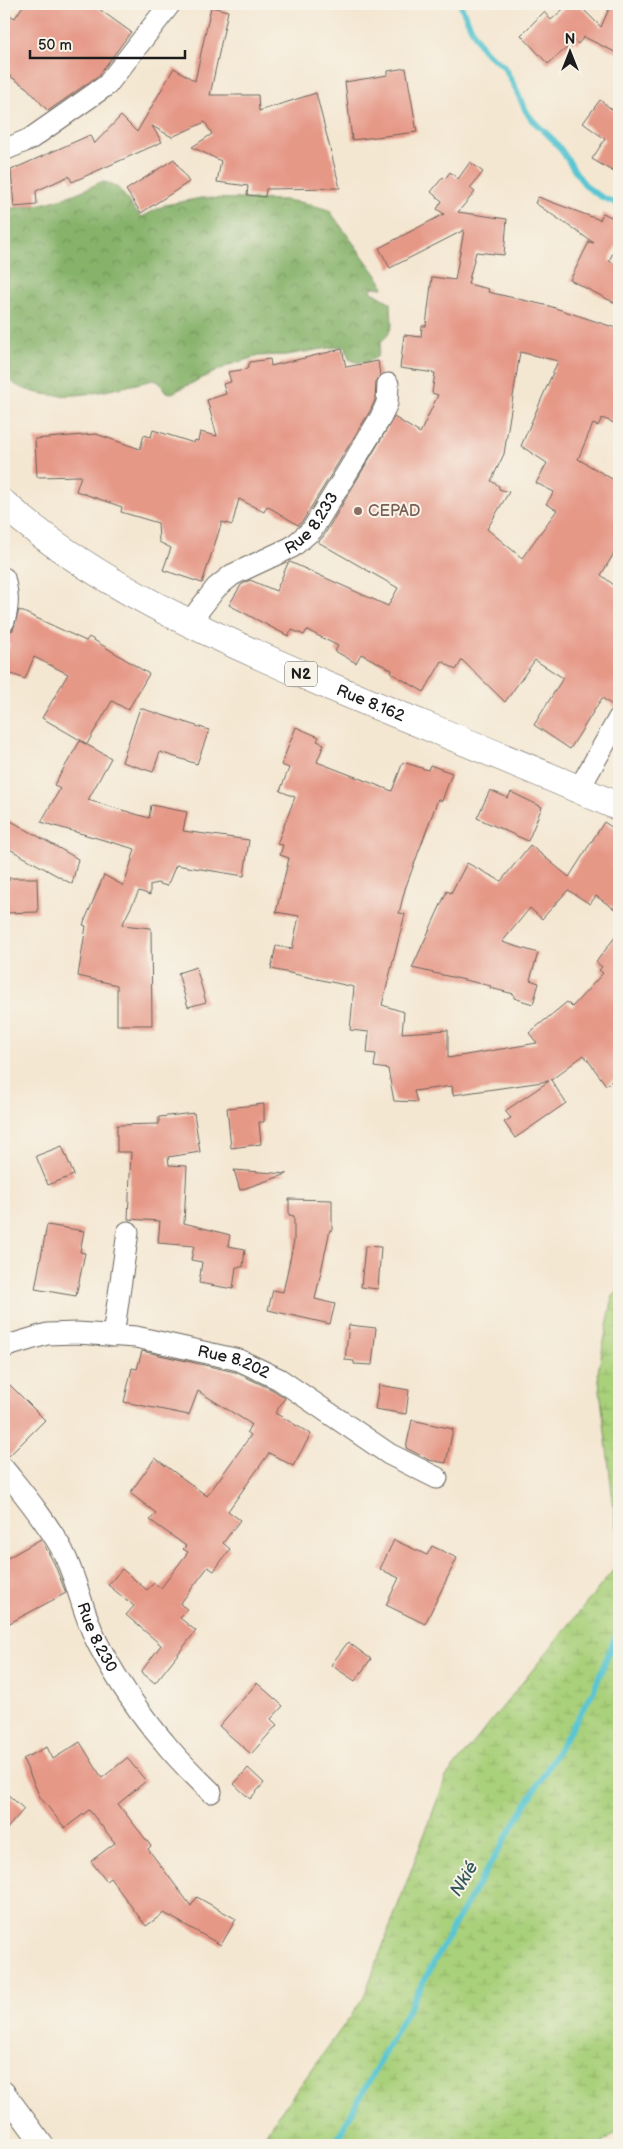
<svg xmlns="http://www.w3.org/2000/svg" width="623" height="2149" font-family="'Balsamiq Sans',sans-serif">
	<defs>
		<pattern id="forest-crowns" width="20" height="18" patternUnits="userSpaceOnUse" patternTransform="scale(1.25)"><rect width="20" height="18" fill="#86b26a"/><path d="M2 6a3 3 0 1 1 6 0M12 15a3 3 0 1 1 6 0" fill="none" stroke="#6d9056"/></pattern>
		<pattern id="wetland-marsh" width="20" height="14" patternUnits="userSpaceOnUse" patternTransform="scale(1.25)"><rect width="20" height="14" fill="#a9d07a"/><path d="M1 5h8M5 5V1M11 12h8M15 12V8" fill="none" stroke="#91b269"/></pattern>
	</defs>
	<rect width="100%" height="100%" fill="#f7f3e8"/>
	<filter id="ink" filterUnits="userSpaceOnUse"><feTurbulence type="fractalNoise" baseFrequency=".02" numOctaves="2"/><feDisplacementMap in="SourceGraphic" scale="10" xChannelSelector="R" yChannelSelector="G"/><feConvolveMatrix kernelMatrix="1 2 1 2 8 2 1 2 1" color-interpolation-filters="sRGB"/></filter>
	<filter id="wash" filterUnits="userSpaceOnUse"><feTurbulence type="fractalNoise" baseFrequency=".0096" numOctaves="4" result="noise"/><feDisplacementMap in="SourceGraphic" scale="20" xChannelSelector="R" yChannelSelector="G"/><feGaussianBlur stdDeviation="1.12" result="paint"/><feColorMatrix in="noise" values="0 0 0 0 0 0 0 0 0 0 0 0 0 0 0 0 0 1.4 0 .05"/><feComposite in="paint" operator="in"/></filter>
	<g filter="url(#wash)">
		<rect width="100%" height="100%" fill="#f4e7d2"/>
		<!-- forest -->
		<path fill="url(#forest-crowns)" stroke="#516743" d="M101 182C124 182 126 206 142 217L165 205 201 198 284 200 305 203 329 210 381 281 383 288 372 287 371 291 391 303 392 325 388 335 381 342 378 356C368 363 360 365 349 359L346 348 342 346 286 355 258 356 229 365 172 393 166 392 159 382 154 380C112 389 57 407 16 385 11 382 7 375 4 370V209C43 206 66 199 101 182Z"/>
		<!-- wetland -->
		<path fill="url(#wetland-marsh)" stroke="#62764b" d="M619 1290V1552L598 1372 613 1296Z
			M619 1563V2131L599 2145H257L363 1999 446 1777Z"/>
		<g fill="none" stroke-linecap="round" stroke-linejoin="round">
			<!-- stream -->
			<path stroke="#5ac6d2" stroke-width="6" d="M460 4C466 16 477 43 485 52 490 57 498 60 503 66 513 80 518 96 526 111 533 124 546 131 555 142 580 172 576 190 619 204
				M334 2145 457 1920 593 1692 619 1628"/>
		</g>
		<g id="blocks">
			<!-- building -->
			<path fill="#e69887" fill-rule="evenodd" d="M24 4H92L131 32 98 76 48 111 27 88 4 72V12L15 18Z
				M569 4H578L601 27 611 4H619V54L584 37 578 44 575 41 548 64 521 35 544 12 551 20Z
				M211 7 228 11 210 95H258L259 111 316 93 340 188 266 189 265 197 247 195 248 186 217 182 221 161 192 147 212 134 205 122 172 137 152 126 162 142 72 182 69 176 36 191 37 205 14 207 11 170 90 135 94 144 121 116 137 132 174 68 195 81Z
				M406 68 417 132 352 140 345 82 388 75V71Z
				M600 100 619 115V175L592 159 605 139 583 123Z
				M174 159 189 182 141 213 126 190Z
				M470 162 483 172 470 188 475 192 458 212 507 219 504 255 476 252 468 284 489 289 488 292 549 306 619 329V425L602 418 598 426 593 424 578 459 619 483V545L601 575 619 589V706L615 707 602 698 570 749 534 725 563 678 535 660 505 702 462 660 456 670 442 661 424 692 391 673 392 670 361 654 356 663 335 651 338 646 307 630 304 635 292 630 288 636 229 605 241 585 250 580 276 591 288 563 290 562 388 606 398 588 318 542 323 537 394 417 420 433 438 395 432 393 435 373 400 368 404 335 421 337 422 326H426L432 277 455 280 464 230 390 268 379 248 444 214 437 209 442 201 431 192 443 177 445 179 450 172 458 179ZM520 352 558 361 521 446 547 463 536 483 554 492 546 504 557 510 522 558 487 529 509 492 499 489V486L491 481 504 454Z
				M538 197 600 220 603 213 619 221V240L609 261 619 266V305L570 280 589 242 594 243 535 203Z
				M342 349 346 367 378 361 380 375 376 383 375 400 370 411 302 522 298 525 267 506 264 512 239 499 232 525 222 522 202 583 163 570 171 548 159 542 158 523 121 512 122 507 76 491 81 476 37 477 35 439 96 434 140 449 144 435 151 437 153 430 194 443 195 440 198 441 200 432 217 436 207 400 226 394 223 384 231 382 228 372 247 369 250 362 270 359 271 366Z
				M19 610 86 641 89 637 149 674 128 710 112 701 87 744 42 718 68 674 34 657 25 679 4 671V660L10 645 4 642V634L13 630Z
				M140 708 209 730 197 764 160 752 153 772 122 762Z
				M296 727 319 737 317 741 324 744 317 762 392 791 403 762 428 770 430 765 452 773 442 801 438 799 405 889 399 913 405 914 382 1005 404 1012 402 1033 448 1030V1058L537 1043 529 1033 567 1002 572 1007 603 973 599 970 602 967 596 962 619 932V1076L606 1085 584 1055 551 1080 566 1103 515 1138 504 1122 511 1118 505 1111 549 1081 453 1095 452 1086 414 1091 417 1102 394 1101 388 1069 374 1067 376 1054 367 1053 369 1032 350 1030 354 987 271 969 276 946 292 949 299 916 276 912 289 858 280 855 283 845 277 844 295 797 280 791 289 768 281 765Z
				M80 741 111 758 88 800 149 818 151 805 187 812 183 831 249 840 244 876 176 865 167 886 157 883 150 885V895L139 891 122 925 151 928 152 1025H117V985L78 976 86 926 83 925 104 875 124 886 135 849 41 822 60 789 54 785Z
				M490 790 508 798 511 792 542 807 528 841 477 818Z
				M4 817 78 859 72 884 4 846Z
				M604 822 619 832V912L596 896 590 904 568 890 542 919 530 908 502 942 538 953 530 980 539 983 533 1004 514 998V994L490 988 491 986 412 968 447 891 451 893 467 863 501 881 530 845 569 877Z
				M9 878H37L38 912 4 913V882L9 881Z
				M196 967 206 1002 188 1007 178 973Z
				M264 1104V1122H259L261 1144 231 1148 227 1108Z
				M194 1113 200 1152 168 1157 169 1165 187 1166 184 1223 230 1235 228 1246 245 1249 243 1267H236L233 1289 199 1283 202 1262 191 1260 194 1246 158 1243 160 1221 128 1219 131 1152H117V1125L159 1124V1117Z
				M62 1146 74 1175 48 1185 36 1156Z
				M234 1170 287 1174 240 1190Z
				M289 1199 332 1200V1230H330L315 1299 335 1304 330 1324 268 1310 273 1290 283 1292 294 1241V1216L289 1215Z
				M47 1225 84 1231 80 1252 85 1253 76 1296 35 1289Z
				M365 1246 381 1247 378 1289 361 1287Z
				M349 1325 376 1328 372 1365 354 1364V1361L345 1360Z
				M142 1351 235 1372 273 1390 285 1398 275 1413 311 1434 293 1466 269 1453 228 1511 240 1520 223 1543 230 1549 214 1571 208 1567 180 1604 187 1609 180 1618 196 1631 155 1683 141 1672 161 1645 126 1615 134 1606 108 1585 122 1569 147 1590 154 1583 161 1588 188 1552 183 1549 186 1546 150 1520 156 1513 130 1493 155 1458 207 1496 251 1435 247 1432 251 1424 198 1391 189 1415 124 1402 132 1368 137 1369Z
				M4 1379 45 1420 8 1457H4Z
				M379 1385 409 1390 406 1414 375 1409Z
				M412 1420 453 1429 446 1463 429 1460 406 1448Z
				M41 1539 54 1563 66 1593 4 1626V1560Z
				M394 1540 427 1555 432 1546 457 1558 425 1624 386 1605 399 1578 380 1569Z
				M348 1642 371 1659 355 1681 331 1665Z
				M257 1683 283 1706 271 1719 277 1725 251 1754 219 1726Z
				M80 1742 102 1778 127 1758 146 1781 118 1804 151 1846 148 1849 191 1906 197 1897 236 1919 221 1945 164 1913 146 1926 110 1878 106 1881 91 1861 115 1843 89 1810 65 1828 40 1797 23 1759 47 1747 53 1759Z
				M248 1768 264 1783 250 1799 234 1784Z
				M4 1791 24 1809 4 1832Z"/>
		</g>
	</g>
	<g filter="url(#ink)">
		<use href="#blocks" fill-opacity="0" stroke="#68635c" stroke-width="1"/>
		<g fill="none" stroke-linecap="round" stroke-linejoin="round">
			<!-- minor casing -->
			<g stroke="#68635c" stroke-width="23">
				<g id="minor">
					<path d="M4 150 30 139 107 85 170 4"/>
					<path d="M4 578C8 594 9 605 4 621"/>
					<path id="s1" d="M189 623 216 588 232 575 292 547 312 530 381 417 387 403 388 384"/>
					<path d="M579 789 619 718"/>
					<path d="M113 1336 128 1232"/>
					<path id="s2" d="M4 1347 47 1334 77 1333 136 1337 239 1360 279 1379 389 1454 437 1478"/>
					<path id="s3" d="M4 1469C23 1493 44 1518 60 1546 77 1576 82 1613 98 1644 116 1678 139 1713 164 1742 178 1760 195 1776 211 1792"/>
					<path d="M4 2092 43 2145"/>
				</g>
			</g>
			<!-- trunk casing -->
			<g stroke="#68635c" stroke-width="29">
				<g id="trunk">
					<path id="s4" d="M4 504C94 583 206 633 315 680 416 723 519 762 619 807"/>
				</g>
			</g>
			<!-- minor -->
			<use href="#minor" stroke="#fff" stroke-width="21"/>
			<!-- trunk -->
			<use href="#trunk" stroke="#fff" stroke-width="28"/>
		</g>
	</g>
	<!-- markers -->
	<circle fill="#8d6e63" stroke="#f7f3e8" stroke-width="2" cx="358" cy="511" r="5"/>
	<g text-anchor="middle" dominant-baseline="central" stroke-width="4" stroke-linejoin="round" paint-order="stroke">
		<!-- shield labels -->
		<rect fill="#f7f3e8" stroke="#5e5c59" stroke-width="1" x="285" y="661.5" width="32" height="25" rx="4"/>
		<g font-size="15" font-weight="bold" fill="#1c1c1c">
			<text x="301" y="674">N2</text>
		</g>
		<!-- education labels -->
		<g font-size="16" fill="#785e54" stroke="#f7f3e8" text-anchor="start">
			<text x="368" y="511">CEPAD</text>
		</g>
		<!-- street labels -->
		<g font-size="16" fill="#1c1c1c" stroke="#f7f3e8">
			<text stroke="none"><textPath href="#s1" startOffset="162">Rue 8.233</textPath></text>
			<text stroke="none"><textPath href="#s4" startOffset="419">Rue 8.162</textPath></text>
			<text stroke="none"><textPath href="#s2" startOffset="235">Rue 8.202</textPath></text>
			<text stroke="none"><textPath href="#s3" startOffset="194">Rue 8.230</textPath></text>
		</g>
		<!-- water labels -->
		<g font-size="18" font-style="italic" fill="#32585c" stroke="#f7f3e8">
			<text transform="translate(464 1879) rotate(-59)">Nkié</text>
		</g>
	</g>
	<!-- margin -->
	<rect width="623" height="2149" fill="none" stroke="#f7f3e8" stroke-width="20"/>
	<!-- north arrow -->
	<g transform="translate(570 52)" stroke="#f7f3e8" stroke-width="4" paint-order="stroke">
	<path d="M0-4L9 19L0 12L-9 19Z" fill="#1c1c1c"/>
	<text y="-8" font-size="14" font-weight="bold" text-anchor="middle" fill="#1c1c1c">N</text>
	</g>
	<!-- scale -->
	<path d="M30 50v8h155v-8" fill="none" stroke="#1c1c1c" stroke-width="2.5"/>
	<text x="38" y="50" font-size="15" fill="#1c1c1c" stroke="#f7f3e8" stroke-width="4" paint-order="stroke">50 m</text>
</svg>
